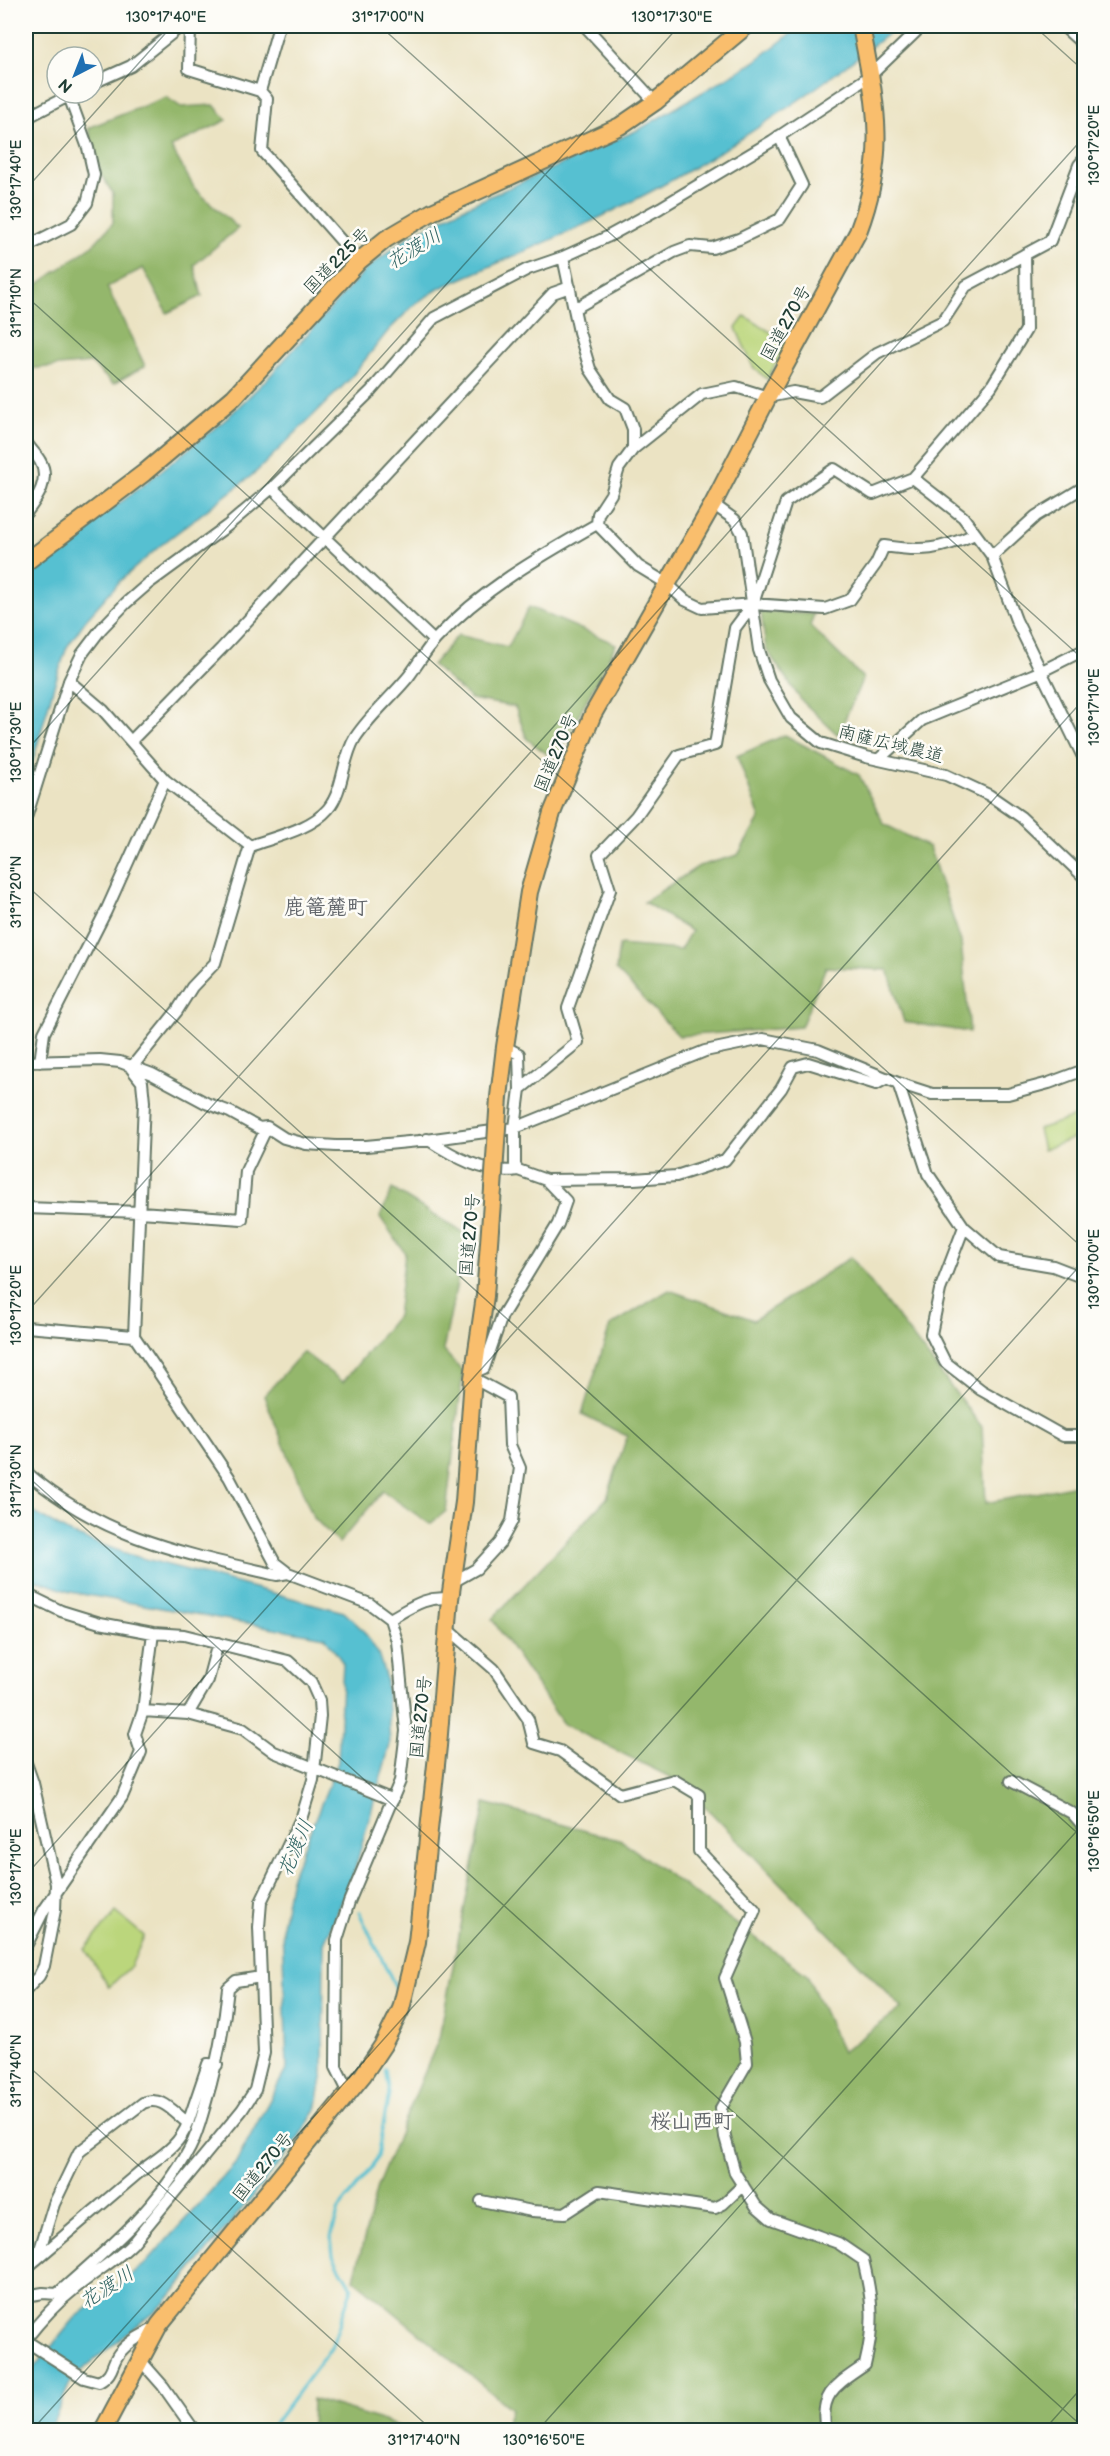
<svg xmlns="http://www.w3.org/2000/svg" width="1110" height="2456" font-family="'Balsamiq Sans','Klee One',sans-serif">
	<rect width="100%" height="100%" fill="#fdfcf7"/>
	<filter id="ink" filterUnits="userSpaceOnUse"><feTurbulence type="fractalNoise" baseFrequency=".0167" numOctaves="2"/><feDisplacementMap in="SourceGraphic" scale="12" xChannelSelector="R" yChannelSelector="G"/><feConvolveMatrix kernelMatrix="1 2 1 2 8 2 1 2 1" color-interpolation-filters="sRGB"/></filter>
	<filter id="wash" filterUnits="userSpaceOnUse"><feTurbulence type="fractalNoise" baseFrequency=".008" numOctaves="4" result="noise"/><feDisplacementMap in="SourceGraphic" scale="24" xChannelSelector="R" yChannelSelector="G"/><feGaussianBlur stdDeviation="1.35" result="paint"/><feColorMatrix in="noise" values="0 0 0 0 0 0 0 0 0 0 0 0 0 0 0 0 0 1.4 0 .05"/><feComposite in="paint" operator="in"/></filter>
	<g filter="url(#wash)">
		<rect width="100%" height="100%" fill="#ebe3c3"/>
		<!-- green -->
		<path fill="#bbd67c" stroke="#6d8a58" stroke-width="1.5" d="M745 316 788 343 767 379 753 367 736 328Z
			M1084 1114V1137H1077L1043 1150 1038 1129Z
			M116 1912 144 1936 131 1966 109 1987 85 1949Z"/>
		<!-- forest -->
		<path fill="#94b76c" stroke="#5a7a50" stroke-width="1.5" d="M166 97 181 107 214 105 227 120 171 147 195 189 238 228 194 265 202 296 167 313 143 268 107 287 145 366 113 384 91 363 27 369 26 374V293L93 245 113 223V194L101 174 88 128Z
			M529 607 616 644 555 760 527 739 515 707 471 699 432 665 458 635 508 647Z
			M761 612 814 614 810 626 863 678 838 735 801 700 766 649Z
			M785 735 859 775 884 824 929 847 961 942 970 1032 904 1022 888 970 826 967 801 1027 679 1036 616 970 619 945 680 950 691 931 644 902 699 866 738 855 760 818 737 756Z
			M392 1189 467 1235 443 1350 463 1372 446 1511 430 1524 383 1491 339 1543 313 1517 264 1396 303 1352 343 1382 397 1316 405 1253 380 1217Z
			M851 1257 982 1427 986 1503 1076 1485 1084 1492V2430H504L511 2409 354 2279 377 2187 439 2038 485 1803 622 1841 807 1975 842 2052 902 2008 682 1783 563 1724 492 1619 607 1498 627 1436 582 1414 610 1326 669 1290 754 1320Z
			M312 2399 414 2430H311Z"/>
		<!-- water -->
		<path fill="#56c0d1" stroke="#3a7e82" stroke-width="1.5" d="M801 26H898C826 83 752 135 672 180 598 222 518 254 440 288L416 303 388 331 349 380 255 473 161 545 120 581 88 617 67 647 53 689 26 785V573L38 557 124 500 225 420 268 378 365 270 408 237 457 211 640 129 754 62Z
			M26 1508 71 1534 131 1555 344 1612 363 1630 378 1653 386 1679 390 1745 353 1876 324 1943 323 2074 316 2110 291 2149 165 2303 72 2378 50 2430H26V2377L75 2318 145 2264 235 2164 287 2068 282 1925 291 1878 338 1762 343 1663 325 1637 70 1592 30 1578 26 1576Z"/>
		<g fill="none" stroke-linecap="round" stroke-linejoin="round">
			<!-- stream -->
			<path stroke="#56c0d1" stroke-width="3" d="M26 1054H29
				M359 1912 398 1992
				M269 2430 331 2348 352 2288 333 2256 331 2237 339 2209 373 2166 377 2156 389 2094 385 2069"/>
		</g>
	</g>
	<g filter="url(#ink)">
		<g fill="none" stroke-linecap="round" stroke-linejoin="round">
			<!-- minor casing -->
			<g stroke="#676" stroke-width="14">
				<path id="minor" d="M190 26 189 69 260 91 267 99 262 151 359 261
					M585 26 655 102
					M1063 26 1084 45
					M93 83 131 66 181 26
					M260 91 279 26
					M26 118 74 93
					M26 247 71 224 87 203 94 175 88 148 69 96
					M563 257 579 332 590 369 610 399 625 408 633 429V449L619 468 611 494 598 514 597 524 638 566 666 583 685 600 702 608 753 604 825 609 850 600 876 564 884 546C922 552 940 550 975 534
					M574 309 674 252 690 246 712 248 739 239 780 219 802 185 779 136
					M26 442C30 449 36 454 40 461 51 479 37 499 26 513
					M633 449 702 394 736 387 768 397 793 392 820 397 877 353 943 321 966 286 1050 241 1079 165 1084 159
					M913 478 963 517 992 556 1016 620 1084 759
					M272 488 434 641
					M713 504 735 520 742 533 759 650 769 680 791 718 821 743 866 757 946 775 989 795 1021 817 1084 877
					M992 556 1036 516 1084 487
					M132 740 221 649 553 293 570 287
					M879 759 922 720 1042 671 1084 650
					M26 818 69 681
					M250 846 165 780 103 710 69 681 82 654 101 629 126 603 149 583 227 526 272 488 371 391 434 318 528 269 563 257 607 237 660 208 772 141 870 76 922 26
					M505 1047 519 1054 520 1089 515 1128V1165L518 1170 546 1180 634 1179 676 1176 725 1160 781 1089 793 1067 808 1063 876 1084 887 1078
					M26 1062 100 1060 120 1062 152 1074 206 1103 230 1112 259 1128 267 1127 284 1138 306 1144 336 1146H366L419 1141 515 1128 705 1051 763 1039 818 1050 898 1083 932 1094H1008L1049 1083 1084 1070
					M40 1062 44 1033 106 911 165 780
					M131 1068 142 1082 144 1102 134 1336 229 1477 275 1563 288 1573 370 1604 390 1619 397 1641 406 1731 400 1781 349 1902 337 1940 336 2067 349 2093
					M131 1068 177 1011 192 987 215 963 250 846C274 837 310 830 328 809 344 790 342 759 355 738 370 715 392 697 409 676 418 664 426 650 436 639 482 589 539 557 597 524
					M898 1083 928 1174 964 1227 999 1257 1053 1266 1084 1278
					M520 1089 578 1042 568 1008 610 890 599 855 636 816 679 755 715 745 735 628 753 604 786 502 834 469 873 494 913 478 991 387 1026 330 1025 254
					M427 1139C453 1156 485 1175 518 1170
					M26 1208 140 1212 242 1219 246 1171 267 1127
					M964 1227 940 1290 931 1334 945 1362 981 1390 1063 1436H1084
					M26 1327 134 1336
					M474 1372 484 1368 502 1316 558 1224 566 1201 546 1180
					M26 1472C102 1538 182 1553 277 1575L288 1573
					M453 1582 476 1569 500 1543 512 1521 520 1468 510 1445 508 1397 473 1378
					M26 1594 61 1611 100 1623 153 1633 184 1635 288 1661 311 1682 319 1700 320 1716 313 1780 302 1816 261 1902 259 1927 264 2053 255 2090 242 2110 132 2244C114 2262 91 2274 72 2291 54 2305 40 2321 26 2339
					M390 1619C410 1608 426 1595 450 1599
					M449 1630 494 1669 528 1719 534 1743 560 1751 620 1794 674 1780 699 1795V1851L755 1910 725 1978 745 2042 747 2063 721 2108 725 2137 735 2173 756 2206 771 2219 838 2243 863 2260C873 2300 875 2325 865 2365 838 2384 818 2393 826 2430
					M143 1711 188 1714 243 1729 274 1752 393 1800
					M188 1714 208 1680 218 1643
					M26 1763 33 1783 56 1884 55 1910 44 1966 39 1976 26 1990
					M1011 1781 1072 1813 1084 1827
					M26 1946 44 1910 122 1797 141 1752 135 1734 143 1711 153 1633
					M188 2123 208 2064 217 2065
					M481 2201 532 2211 565 2213 599 2191 715 2208 723 2204 743 2185
					M26 2268 37 2259C70 2231 103 2203 136 2175 156 2158 178 2149 188 2123 173 2112 162 2095 143 2103L79 2152 54 2204 37 2259
					M26 2296 43 2293 57 2294C106 2251 159 2207 190 2148 197 2135 201 2119 205 2105 217 2065 224 2030 228 1988L236 1981 261 1977
					M26 2341 84 2378 99 2382C116 2372 110 2363 121 2351 130 2340 145 2334 157 2327
					M141 2361 163 2386 194 2430"/>
			</g>
			<!-- highway casing -->
			<g stroke="#676" stroke-width="20">
				<path id="highway" d="M26 562 144 473 234 397 359 261 386 239 432 212 620 126 655 102 746 26
					M499 1097 505 1047 529 892 552 813 593 714 713 504 768 397 858 232C888 153 876 105 861 26
					M103 2430 159 2325 363 2075 383 2045 401 2009 417 1942 438 1746 450 1599 464 1502 473 1378 485 1296 493 1189"/>
			</g>
			<!-- minor -->
			<use href="#minor" stroke="#fff" stroke-width="10"/>
			<!-- highway -->
			<use href="#highway" stroke="#f9be6d" stroke-width="16"/>
			<!-- highway-bridge casing -->
			<g stroke="#676" stroke-width="20" stroke-linecap="butt">
				<path id="highway-bridge" d="M493 1189 499 1097"/>
			</g>
			<!-- highway-bridge -->
			<use href="#highway-bridge" stroke="#f9be6d" stroke-width="16"/>
		</g>
	</g>
	<!-- ticks -->
	<path fill="none" stroke="#1f3d34" stroke-width="1.5" stroke-opacity="0.45" d="M380 26 1084 660M1034 26 1084 71M26 189 172 26M26 296 1084 1249M26 751 679 26M26 885 1084 1839M26 1313 1084 137M26 1475 1084 2428M26 1875 1084 699M26 2064 432 2430M32 2430 1084 1261M538 2430 1084 1823M1044 2430 1084 2385"/>
	<g text-anchor="middle" dominant-baseline="central" stroke-width="5" stroke-linejoin="round" paint-order="stroke">
		<!-- street labels -->
		<g font-size="18" fill="#1f3d34" stroke="#fdfcf7">
			<text transform="translate(337 261) rotate(-45)">国道225号</text>
			<text transform="translate(786 323) rotate(-61)">国道270号</text>
			<text transform="translate(891 744) rotate(14)">南薩広域農道</text>
			<text transform="translate(556 753) rotate(-67)">国道270号</text>
			<text transform="translate(470 1235) rotate(-85)">国道270号</text>
			<text transform="translate(421 1717) rotate(-84)">国道270号</text>
			<text transform="translate(263 2167) rotate(-51)">国道270号</text>
		</g>
		<!-- water labels -->
		<g font-size="20" font-style="italic" fill="#306463" stroke="#fdfcf7">
			<text transform="translate(414 249) rotate(-31)">花渡川</text>
			<text transform="translate(296 1848) rotate(-67)">花渡川</text>
			<text transform="translate(107 2288) rotate(-33)">花渡川</text>
		</g>
		<!-- quarter labels -->
		<g font-size="21" font-weight="bold" fill="#62666b" stroke="#fdfcf7">
			<text x="326" y="907">鹿篭麓町</text>
			<text x="692" y="2121">桜山西町</text>
		</g>
	</g>
	<!-- margin -->
	<rect width="1110" height="2456" fill="none" stroke="#fdfcf7" stroke-width="66"/>
	<!-- north arrow -->
	<g transform="translate(75 75) rotate(222)"><circle r="28" fill="#fdfcf7" stroke="#a4b0a9" stroke-width="1.5"/>
	<path d="M0-4.5L10 22L0 15L-10 22Z" fill="#1f6fb2"/>
	<text y="-9" font-size="16" font-weight="bold" text-anchor="middle" fill="#1f3d34">N</text>
	</g>
	<rect x="33" y="33" width="1044" height="2390" fill="none" stroke="#1f3d34" stroke-width="2"/>
	<g font-size="15" text-anchor="middle" fill="#1f3d34">
		<text x="166" y="22">130°17'40"E</text>
		<text x="388" y="22">31°17'00"N</text>
		<text x="672" y="22">130°17'30"E</text>
		<text transform="translate(1094 145) rotate(-90)" y="5">130°17'20"E</text>
		<text transform="translate(16 180) rotate(-90)" y="5">130°17'40"E</text>
		<text transform="translate(16 303) rotate(-90)" y="5">31°17'10"N</text>
		<text transform="translate(1094 707) rotate(-90)" y="5">130°17'10"E</text>
		<text transform="translate(16 742) rotate(-90)" y="5">130°17'30"E</text>
		<text transform="translate(16 892) rotate(-90)" y="5">31°17'20"N</text>
		<text transform="translate(1094 1269) rotate(-90)" y="5">130°17'00"E</text>
		<text transform="translate(16 1305) rotate(-90)" y="5">130°17'20"E</text>
		<text transform="translate(16 1481) rotate(-90)" y="5">31°17'30"N</text>
		<text transform="translate(1094 1831) rotate(-90)" y="5">130°16'50"E</text>
		<text transform="translate(16 1867) rotate(-90)" y="5">130°17'10"E</text>
		<text transform="translate(16 2071) rotate(-90)" y="5">31°17'40"N</text>
		<text x="424" y="2445">31°17'40"N</text>
		<text x="544" y="2445">130°16'50"E</text>
	</g>
</svg>
